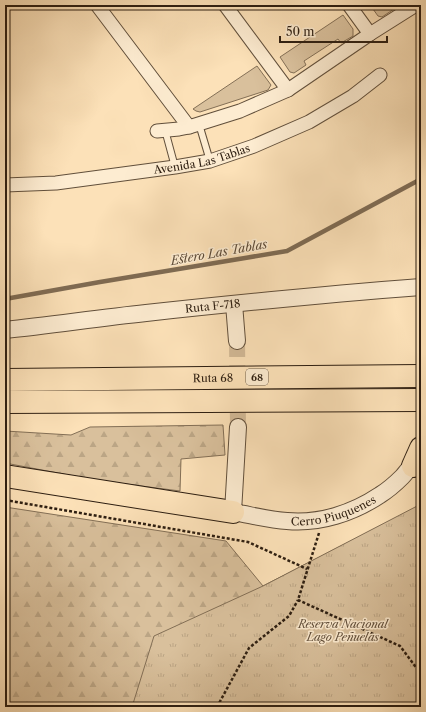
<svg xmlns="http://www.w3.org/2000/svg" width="426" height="712" font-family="'Libre Caslon Text',serif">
	<defs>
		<pattern id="forest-firs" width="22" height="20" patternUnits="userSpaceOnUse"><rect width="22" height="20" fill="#d9c09c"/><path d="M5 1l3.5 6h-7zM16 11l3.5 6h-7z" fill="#bba585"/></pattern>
		<pattern id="park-tufts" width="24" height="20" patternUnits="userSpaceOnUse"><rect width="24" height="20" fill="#d9c09c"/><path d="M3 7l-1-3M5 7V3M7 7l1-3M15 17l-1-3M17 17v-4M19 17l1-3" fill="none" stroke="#bba585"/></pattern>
	</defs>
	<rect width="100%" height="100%" fill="#fce1b8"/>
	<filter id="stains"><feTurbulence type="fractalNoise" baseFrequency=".005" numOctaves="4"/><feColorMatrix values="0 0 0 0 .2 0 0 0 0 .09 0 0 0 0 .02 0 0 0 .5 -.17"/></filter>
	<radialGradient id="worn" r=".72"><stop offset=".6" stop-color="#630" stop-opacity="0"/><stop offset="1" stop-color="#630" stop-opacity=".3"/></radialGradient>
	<!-- green -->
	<path fill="#d9c09c" stroke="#836f56" d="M379 5H400L382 17 378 16 373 9Z
		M343 15 353 29V36L341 43 338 39 304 61 306 65 294 73 290 72 280 57Z
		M257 66 271 85 268 90 200 112 196 111 193 109Z"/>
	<!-- forest -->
	<path fill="url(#forest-firs)" stroke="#836f56" d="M223 425 225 455 181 459 180 491 95 480 5 463V431L71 435 90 427Z
		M421 505V707H5V507L226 541 263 586Z"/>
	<!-- park -->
	<path fill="url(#park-tufts)" stroke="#836f56" d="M421 504V707H132L154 636 263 586Z"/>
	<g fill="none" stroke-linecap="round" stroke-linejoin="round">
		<!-- stream -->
		<path stroke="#7f6b53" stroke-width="4.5" d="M5 299 100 282 287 251 421 179"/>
		<!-- tertiary-tunnel -->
		<path stroke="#d3ba97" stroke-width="16" stroke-dasharray="16 8" stroke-linecap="butt" d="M237 341 238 427"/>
		<!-- service casing -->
		<g stroke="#614f3b" stroke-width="8">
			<path id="service" d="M199 124 210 161
				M165 130 175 167"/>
		</g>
		<!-- minor casing -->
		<g stroke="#614f3b" stroke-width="15">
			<g id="minor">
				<path d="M97 5 189 127"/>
				<path d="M225 5 288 90"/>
				<path d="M349 5 370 34"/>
				<path d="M157 131 179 129 189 127 240 111 288 90 370 34 416 5"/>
				<path id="s1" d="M5 185 56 183 175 167 210 161 254 146 309 122 353 96 380 75"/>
			</g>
		</g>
		<!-- tertiary casing -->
		<g stroke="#614f3b" stroke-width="18">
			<g id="tertiary">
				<path d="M234 304 237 341"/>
				<path id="s2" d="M5 330C52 325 99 318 146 313 238 303 329 294 421 287"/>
				<path id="s3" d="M238 427 233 512C251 515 269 520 287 521 320 524 353 513 380 495 388 490 395 484 402 477 405 474 408 469 412 466 414 465 418 464 421 464"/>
			</g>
		</g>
		<!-- motorway casing -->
		<g stroke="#2d1e11" stroke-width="24">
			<g id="motorway">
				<path id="s4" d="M5 380 421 376"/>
				<path d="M5 402 421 400"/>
				<path d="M413 466 421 448"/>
				<path d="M5 476 233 512"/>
			</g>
		</g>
		<!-- path -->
		<path stroke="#2d1e11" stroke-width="2.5" stroke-dasharray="3 2" stroke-linecap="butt" d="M5 500 248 542 307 569
			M319 533 298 600 400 646 421 674
			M217 707 249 648 289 616 298 600"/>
		<!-- service -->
		<use href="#service" stroke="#fdecd1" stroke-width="6"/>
		<!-- minor -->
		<use href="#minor" stroke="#fdecd1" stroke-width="13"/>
		<!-- tertiary -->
		<use href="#tertiary" stroke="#fdecd1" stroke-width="16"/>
		<!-- motorway -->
		<use href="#motorway" stroke="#fce1b8" stroke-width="22"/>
	</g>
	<g text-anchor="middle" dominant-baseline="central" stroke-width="3" stroke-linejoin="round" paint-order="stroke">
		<!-- shield labels -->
		<rect fill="#fdecd1" stroke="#6b5c4b" stroke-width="1" x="246" y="369" width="22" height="16" rx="3"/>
		<g font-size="10" font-weight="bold" fill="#2d1e11">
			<text x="257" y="377">68</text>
		</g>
		<!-- street labels -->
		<g font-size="11" fill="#2d1e11" stroke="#fdecd1">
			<text stroke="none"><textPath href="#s1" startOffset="199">Avenida Las Tablas</textPath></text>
			<text stroke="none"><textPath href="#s2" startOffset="209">Ruta F-718</textPath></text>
			<text stroke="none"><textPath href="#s4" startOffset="208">Ruta 68</textPath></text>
			<text stroke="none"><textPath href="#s3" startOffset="188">Cerro Piuquenes</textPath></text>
		</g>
		<!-- park labels -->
		<g font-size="11" font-style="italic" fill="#614f3b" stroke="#fdecd1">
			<text x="343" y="624">Reserva Nacional<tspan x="343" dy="13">Lago Peñuelas</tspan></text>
		</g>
		<!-- water labels -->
		<g font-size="12" font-style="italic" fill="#5d4b38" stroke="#fdecd1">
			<text transform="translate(219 252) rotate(-10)">Estero Las Tablas</text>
		</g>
	</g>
	<!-- margin -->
	<rect width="426" height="712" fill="none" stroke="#fce1b8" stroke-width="20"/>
	<rect x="6" y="6" width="414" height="700" fill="none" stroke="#2d1e11" stroke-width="2"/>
	<rect x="10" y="10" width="406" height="692" fill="none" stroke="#2d1e11"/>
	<!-- scale -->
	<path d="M280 36v6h107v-6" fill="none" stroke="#2d1e11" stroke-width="2"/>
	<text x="286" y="36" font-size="12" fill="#2d1e11" stroke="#fdecd1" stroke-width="3" paint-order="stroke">50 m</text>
	<rect width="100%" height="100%" filter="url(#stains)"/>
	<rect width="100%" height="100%" fill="url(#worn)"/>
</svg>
